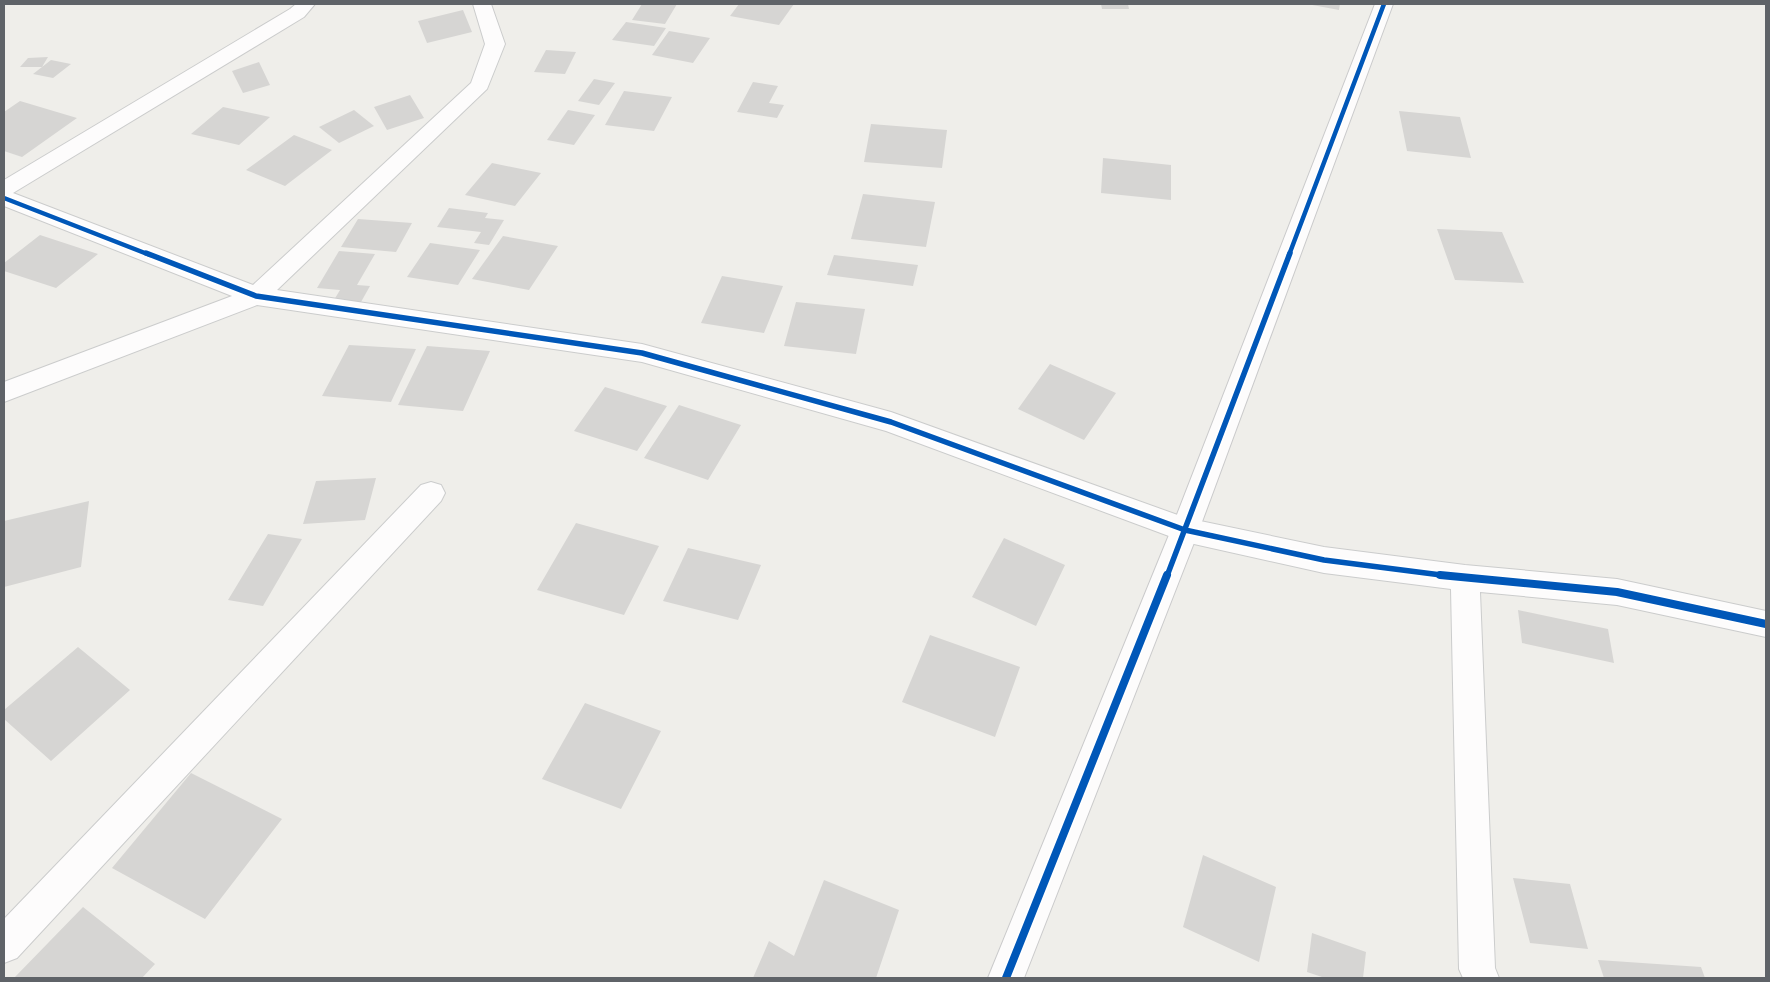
<svg xmlns="http://www.w3.org/2000/svg" width="1770" height="982" font-family="'Titillium Web',sans-serif">
	<rect width="100%" height="100%" fill="#efeeea"/>
	<!-- building -->
	<path fill="#d6d5d3" d="M642 4H677L665 24 632 20Z
		M739 4H794L779 25 730 16Z
		M1101 4H1128L1129 9H1102Z
		M1307 4H1340L1339 10Z
		M463 10 472 32 427 43 418 21Z
		M626 22 666 28 654 46 612 40Z
		M669 31 710 38 693 63 652 55Z
		M546 50 576 52 565 74 534 72Z
		M48 57 42 67H20L28 58Z
		M51 60 71 64 53 78 33 74Z
		M259 62 270 85 243 93 232 71Z
		M594 79 615 83 599 105 578 101Z
		M753 82 778 86 769 103 784 105 777 118 737 112Z
		M624 91 672 97 654 131 605 125Z
		M410 95 424 118 387 130 374 107Z
		M20 101 77 118 22 157 4 151V112Z
		M223 107 270 117 239 145 191 134Z
		M354 110 374 126 339 143 319 127Z
		M568 110 595 115 574 145 547 140Z
		M1399 111 1460 117 1471 158 1407 151Z
		M871 124 947 130 942 168 864 162Z
		M294 135 332 150 285 186 246 170Z
		M1103 158 1171 165V200L1101 193Z
		M492 163 541 173 515 206 465 195Z
		M863 194 935 202 926 247 851 239Z
		M449 208 488 213 485 218 504 220 489 245 474 243 481 232 437 227Z
		M358 219 412 223 396 252 341 247Z
		M1437 229 1502 232 1524 283 1455 280Z
		M40 235 98 254 56 288 4 271V263Z
		M503 236 558 246 529 290 472 279Z
		M430 243 480 250 458 285 407 277Z
		M339 251 375 254 357 285 370 286 361 302 334 300 340 290 317 288Z
		M834 255 918 265 913 286 827 275Z
		M722 276 783 286 764 333 701 323Z
		M796 302 865 309 856 354 784 346Z
		M349 345 416 349 391 402 322 396Z
		M427 346 490 351 463 411 398 405Z
		M1050 364 1116 393 1084 440 1018 409Z
		M605 387 667 406 637 451 574 431Z
		M679 405 741 425 708 480 644 458Z
		M376 478 365 520 303 524 316 481Z
		M89 501 81 567 4 587V521Z
		M576 523 659 546 624 615 537 590Z
		M268 534 302 539 263 606 228 600Z
		M1004 538 1065 565 1036 626 972 597Z
		M688 548 761 565 738 620 663 601Z
		M1518 610 1608 629 1614 663 1522 643Z
		M930 635 1020 667 995 737 902 702Z
		M78 647 130 690 51 761 4 719V710Z
		M585 703 661 731 621 809 542 779Z
		M191 773 282 819 205 919 112 868Z
		M1203 855 1276 887 1259 962 1183 927Z
		M1513 878 1570 884 1588 949 1530 943Z
		M824 880 899 910 876 978H753L769 941 794 956Z
		M83 907 155 964 142 978H14Z
		M1312 933 1366 952 1363 978H1325L1307 972Z
		M1598 960 1701 967 1705 978H1604Z"/>
	<g fill="none" stroke-linecap="round" stroke-linejoin="round">
		<!-- street casing -->
		<g stroke="#cbcccc" stroke-width="2">
			<path id="street" d="M296 4H315L304 17 13 193 253 285 471 83 485 44 473 4H491L505 44 487 89 277 290 642 344 891 412 1186 518 1324 547 1465 565 1617 579 1766 611V637L1617 605 1480 592 1495 968 1499 978H1463L1459 969 1451 589 1324 573 1185 542 886 431 642 362 257 305 4 402V382L232 296 4 206V180L290 9Z
				M431 482 441 485 445 493 441 501 17 958 4 963V919L421 485Z"/>
		</g>
		<!-- secondary casing -->
		<g stroke="#cacacb" stroke-width="2">
			<path id="secondary" d="M1375 4H1393L1199 530 1024 978H988L1171 530Z"/>
		</g>
		<!-- street -->
		<use href="#street" fill="#fdfcfc" fill-rule="evenodd"/>
		<!-- secondary -->
		<use href="#secondary" fill="#fdfcfc" fill-rule="evenodd"/>
		<!-- cycleway-far2 casing -->
		<g stroke="#fff" stroke-width="7">
			<path id="cycleway-far2" d="M4 198 150 255
				M1289 255 1384 4"/>
		</g>
		<!-- cycleway-far1 casing -->
		<g stroke="#fff" stroke-width="9">
			<path id="cycleway-far1" d="M146 253 256 296 642 353 891 422 1185 530 1324 560 1449 576
				M1167 576 1290 253"/>
		</g>
		<!-- cycleway casing -->
		<g stroke="#fff" stroke-width="11">
			<path id="cycleway" d="M1440 575 1617 592 1766 624
				M1006 978 1167 575"/>
		</g>
		<!-- cycleway-far2 -->
		<use href="#cycleway-far2" stroke="#0057b8" stroke-width="4.5"/>
		<!-- cycleway-far1 -->
		<use href="#cycleway-far1" stroke="#0057b8" stroke-width="5.5"/>
		<!-- cycleway -->
		<use href="#cycleway" stroke="#0057b8" stroke-width="8"/>
	</g>
	<!-- border -->
	<rect width="1770" height="982" fill="none" stroke="#5f6368" stroke-width="10"/>
</svg>
